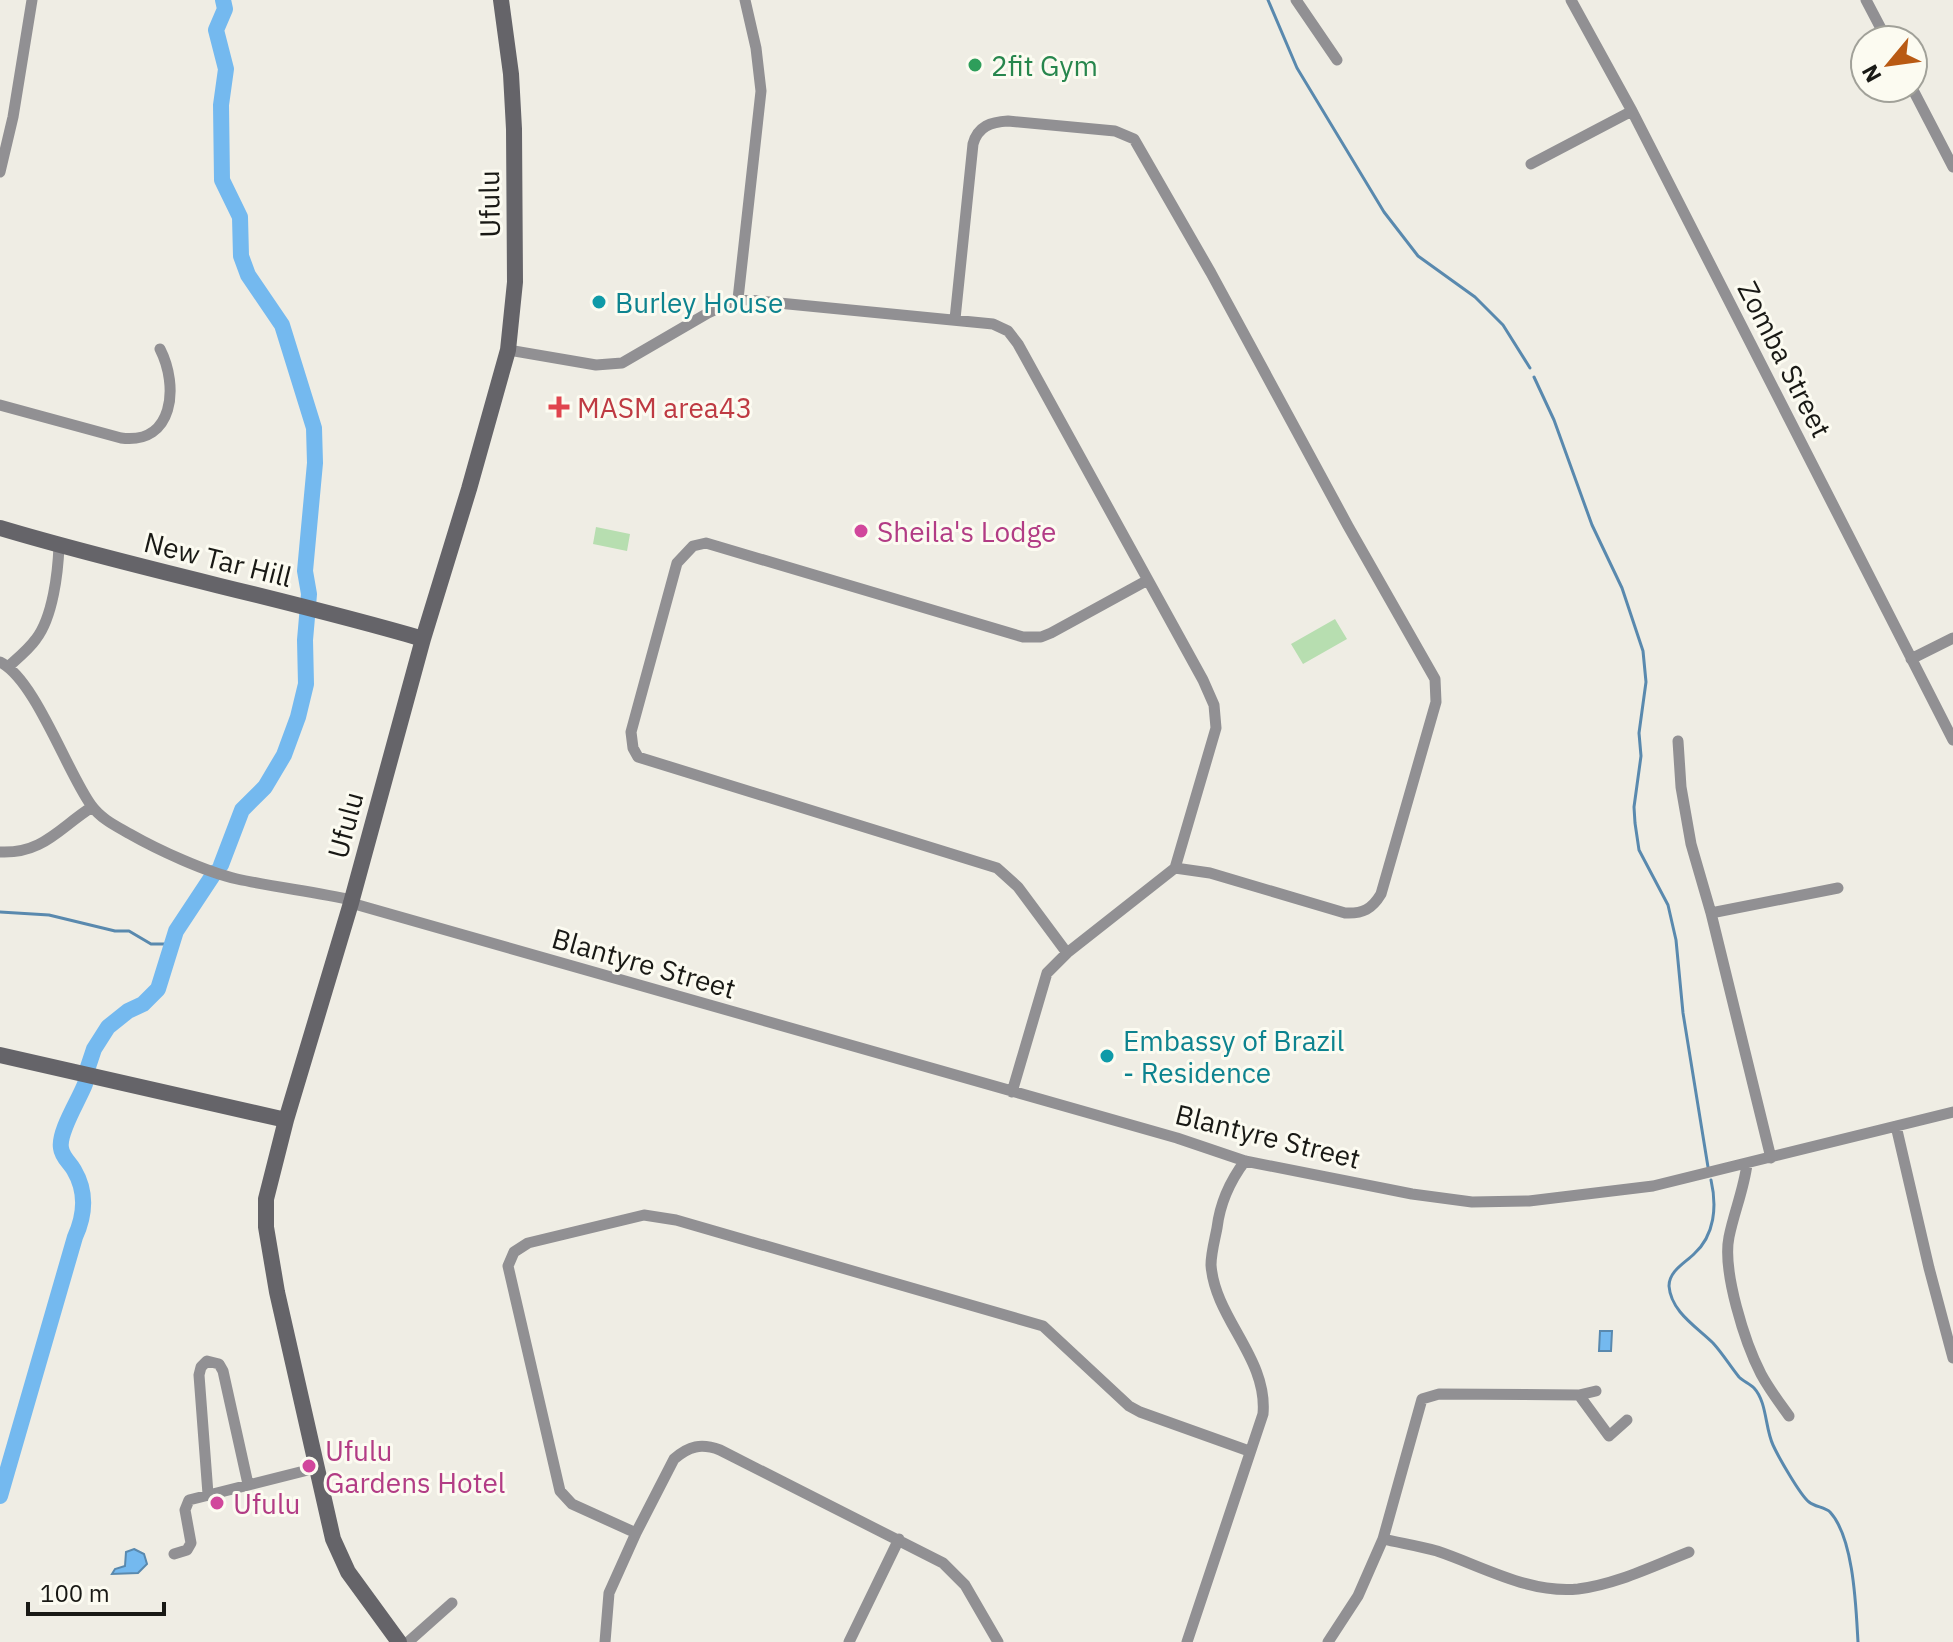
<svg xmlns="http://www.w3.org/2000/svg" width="1953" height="1642" font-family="'IBM Plex Sans',sans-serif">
	<rect width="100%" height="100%" fill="#efede4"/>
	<!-- grass -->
	<path fill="#b7deb0" d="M596 527 630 534 627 551 593 544Z
		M1335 619 1347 639 1303 664 1291 644Z"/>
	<!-- water -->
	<path fill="#74b9ef" stroke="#5989ae" stroke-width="2" d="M1600 1331H1612L1611 1351H1599Z
		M134 1549 144 1554 147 1564 138 1573 112 1574 115 1569 125 1566 126 1552Z"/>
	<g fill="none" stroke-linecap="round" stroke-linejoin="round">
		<!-- stream -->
		<path stroke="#5989ae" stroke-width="3" d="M1268 0 1297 68 1384 212 1418 256 1475 297 1503 325 1530 368
			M1534 377 1554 420 1592 525 1622 588 1643 651 1646 682 1639 733 1641 756 1634 807 1635 823 1639 850 1668 905 1676 940 1683 1013 1708 1167
			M0 912 49 915 115 931H129L151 944H172
			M1711 1180C1717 1206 1715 1235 1694 1254 1685 1263 1669 1271 1669 1286 1671 1312 1697 1327 1713 1343 1723 1354 1730 1366 1739 1377 1743 1381 1750 1384 1754 1388 1767 1402 1765 1428 1773 1445 1778 1456 1800 1495 1809 1502 1815 1507 1825 1507 1830 1512 1854 1538 1856 1608 1858 1642"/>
		<!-- river -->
		<path stroke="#74b9ef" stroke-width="16" d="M221 865 242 810 265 787 284 755 298 717 306 684 305 640 309 594 305 571 315 463 314 428 282 325 248 275 241 256 240 217 222 180 221 105 226 69 216 30 225 9 223 0
			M88 1067 94 1049 108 1027 128 1011 143 1004 158 989 176 931 215 872
			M0 1496 75 1237C85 1215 87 1192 74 1170 70 1163 62 1157 61 1148 58 1132 79 1100 85 1084"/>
		<!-- street -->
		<path stroke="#919093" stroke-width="11" d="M1296 0 1337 60
			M1571 0 1632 111 1953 740
			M1866 0 1887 40
			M1912 88 1953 167
			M1531 164 1632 111
			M0 172 13 117 32 0
			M738 299 761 91 756 48 745 0
			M955 319 973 144C978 126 991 122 1008 121L1115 131 1134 139 1211 273 1348 526 1435 679 1436 702 1381 894C1372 909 1363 914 1345 913L1210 873 1175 868
			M508 350 596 365 622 363 708 313 738 299 993 324 1008 331 1018 344 1203 680 1214 705 1216 728 1175 868 1067 953 1047 973 1012 1092
			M0 405 121 438C174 445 179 386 160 349
			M1911 659 1953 638
			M0 662C35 679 67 772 91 805 101 819 116 826 130 834 158 850 206 872 237 879 275 887 314 892 352 900
			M9 666C18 658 29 649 36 639 53 617 58 572 59 546
			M1678 741 1681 787 1691 844 1711 913 1771 1158
			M0 852C43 854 59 828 92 807
			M351 903 1177 1138 1245 1161 1412 1194 1472 1202 1529 1201 1653 1186 1953 1112
			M1711 913 1838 888
			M1067 953 1018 887 997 868 638 757 633 748 631 732 677 563 693 546 706 543 1023 637H1041L1051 633 1146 581
			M1896 1126 1929 1268 1953 1358
			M1747 1164C1744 1189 1734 1212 1729 1237 1722 1271 1745 1343 1761 1374 1769 1389 1779 1402 1789 1416
			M1579 1395 1609 1436 1627 1420
			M208 1494 199 1375 201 1367 207 1361 219 1364 223 1371 248 1484
			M636 1533 572 1504 560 1491 508 1266 514 1252 528 1243 644 1215 676 1220 1043 1326 1129 1406 1140 1412 1249 1451
			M1383 1539C1400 1543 1419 1546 1437 1551 1482 1566 1529 1594 1578 1589 1617 1584 1653 1566 1689 1552
			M174 1554 187 1550 191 1543 185 1510 189 1500 316 1468
			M408 1642 452 1603
			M605 1642 609 1593 636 1533 674 1459C689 1446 701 1443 720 1450L943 1563 965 1585 998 1642
			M849 1642 899 1539
			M1187 1642 1263 1414C1268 1358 1215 1319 1211 1265 1211 1253 1215 1239 1217 1228 1220 1203 1230 1181 1245 1161
			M1328 1642 1358 1596 1383 1539 1422 1399 1439 1394 1579 1395 1596 1391"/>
		<!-- secondary -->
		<path stroke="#656469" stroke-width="16" d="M0 528C140 570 283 598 423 639
			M0 1055 286 1120
			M399 1642 348 1572 333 1539 277 1292 266 1227V1199L286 1120 351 903 423 639 469 489 508 350 515 282 514 129 511 74 501 0"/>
	</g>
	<!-- markers -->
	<circle fill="#2e9e5b" stroke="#fcfbf1" stroke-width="3" cx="975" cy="65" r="8"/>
	<g fill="#0f9aa8" stroke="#fcfbf1" stroke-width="3">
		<circle cx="599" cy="302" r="8"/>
		<circle cx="1107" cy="1056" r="8"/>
	</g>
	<path fill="#e0444e" stroke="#fcfbf1" stroke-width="3" d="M555 395h8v8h8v8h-8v8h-8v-8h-8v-8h8z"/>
	<g fill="#d1479c" stroke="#fcfbf1" stroke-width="3">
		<circle cx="861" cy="531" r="8"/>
		<circle cx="309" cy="1466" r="8"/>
		<circle cx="217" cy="1503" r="8"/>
	</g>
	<g text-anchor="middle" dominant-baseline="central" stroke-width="6" stroke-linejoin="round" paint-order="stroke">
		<!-- leisure labels -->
		<g font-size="28" fill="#27864d" stroke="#fcfbf1" text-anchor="start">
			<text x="991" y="65">2fit Gym</text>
		</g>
		<!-- street labels -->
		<g font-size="28" fill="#191915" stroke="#fcfbf1">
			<text transform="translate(489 204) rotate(-91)">Ufulu</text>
			<text transform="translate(1785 359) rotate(63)">Zomba Street</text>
			<text transform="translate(218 559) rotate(14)">New Tar Hill</text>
			<text transform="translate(345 825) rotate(-75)">Ufulu</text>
			<text transform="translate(644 963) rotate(16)">Blantyre Street</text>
			<text transform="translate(1268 1136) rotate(14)">Blantyre Street</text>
		</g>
		<!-- culture labels -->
		<g font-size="28" fill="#0d838f" stroke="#fcfbf1" text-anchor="start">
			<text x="615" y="302">Burley House</text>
			<text x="1123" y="1040">Embassy of Brazil<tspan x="1123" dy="32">- Residence</tspan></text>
		</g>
		<!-- health labels -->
		<g font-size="28" fill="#be3a42" stroke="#fcfbf1" text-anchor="start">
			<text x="577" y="407">MASM area43</text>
		</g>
		<!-- hotel labels -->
		<g font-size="28" fill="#b23c85" stroke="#fcfbf1" text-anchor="start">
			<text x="877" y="531">Sheila's Lodge</text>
			<text x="325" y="1450">Ufulu<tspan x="325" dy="32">Gardens Hotel</tspan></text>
			<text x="233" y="1503">Ufulu</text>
		</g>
	</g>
	<!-- north arrow -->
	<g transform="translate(1889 64) rotate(241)"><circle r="38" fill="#fcfbf1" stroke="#a1a199" stroke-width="2"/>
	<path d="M0-6L14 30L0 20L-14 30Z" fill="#b95a14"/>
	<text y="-12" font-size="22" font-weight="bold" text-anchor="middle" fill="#191915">N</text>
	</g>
	<!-- scale -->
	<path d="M28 1602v12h136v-12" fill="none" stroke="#191915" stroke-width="4"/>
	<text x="40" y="1602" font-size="24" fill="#191915" stroke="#fcfbf1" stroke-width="6" paint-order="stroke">100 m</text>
</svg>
